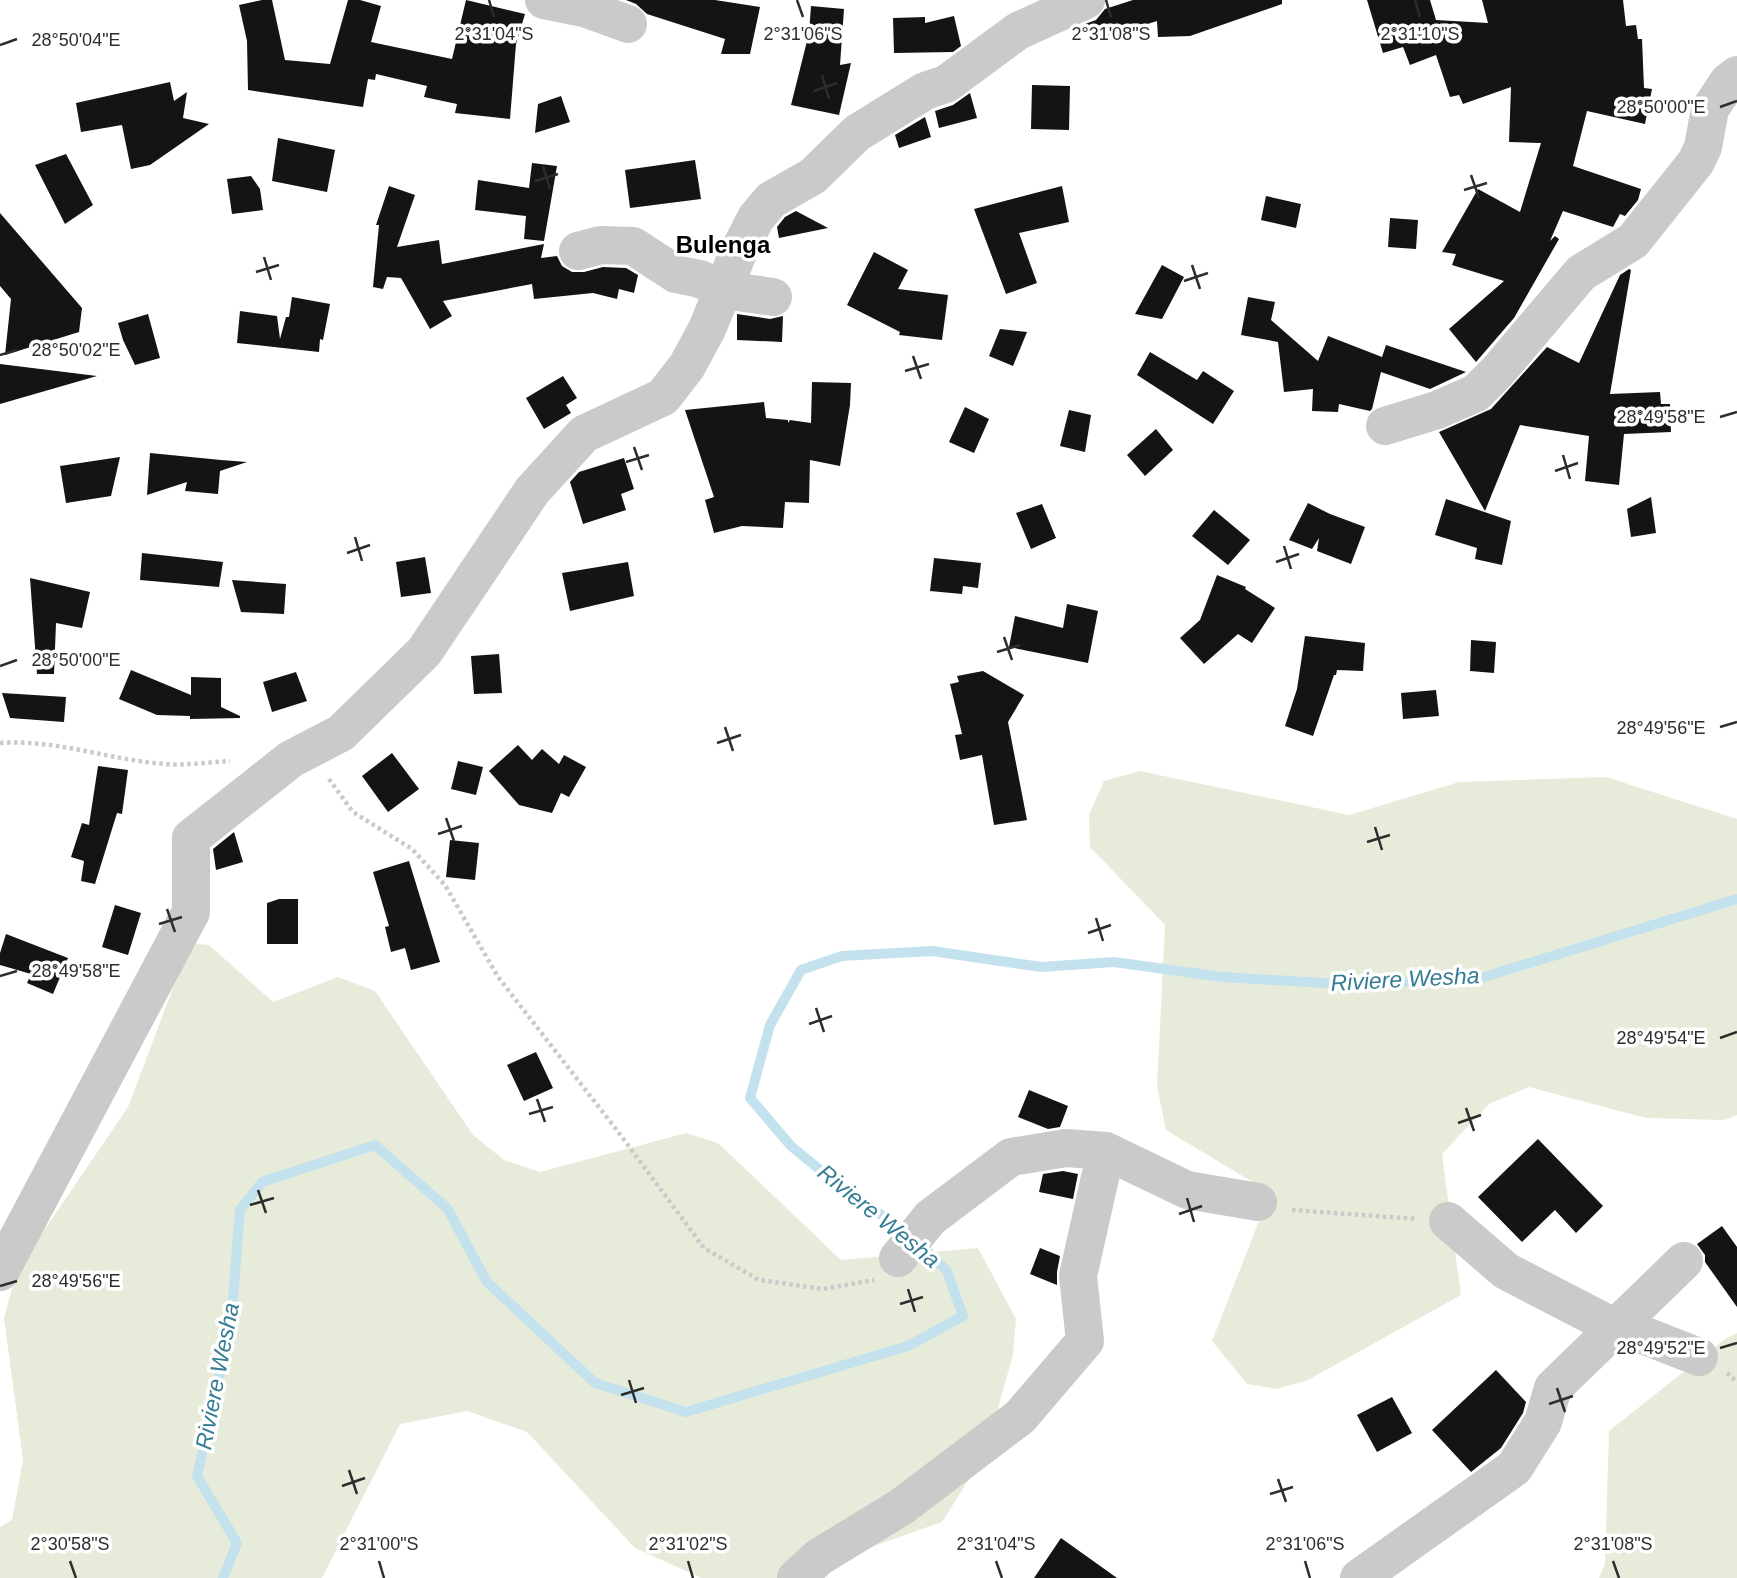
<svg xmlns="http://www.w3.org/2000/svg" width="1737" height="1578" font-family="Helvetica,sans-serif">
	<rect width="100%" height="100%" fill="#fff"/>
	<!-- green -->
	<path fill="#e6ecd9" d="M1140 771 1349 815 1459 782 1606 777 1737 819V1115L1724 1120 1646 1118 1529 1087 1489 1104 1442 1154 1461 1295 1308 1380 1277 1389 1247 1384 1212 1341 1263 1211 1256 1184 1166 1130 1157 1086 1165 925 1090 847 1089 815 1104 781Z
		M190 943 209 945 273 1002 338 977 375 991 473 1135 504 1160 540 1172 686 1133 718 1143 841 1260 978 1248 1016 1319 1013 1355 985 1454 942 1522 783 1578H702L635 1548 527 1432 467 1411 400 1424 322 1578H0V1527L12 1520 23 1460 4 1318 17 1270 128 1107Z
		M1737 1333V1578H1599L1605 1564 1609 1431 1725 1339Z"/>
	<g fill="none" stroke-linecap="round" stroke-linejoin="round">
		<!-- stream -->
		<path stroke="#c4e2ed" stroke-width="10" d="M907 1233 836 1183 791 1146 750 1098 770 1025 801 970 842 956 932 951 1041 967 1114 962 1222 977 1356 985 1484 977 1737 899
			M223 1578 237 1543 197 1476 231 1323 240 1210 262 1182 375 1145 447 1208 487 1282 595 1383 686 1412 908 1346 963 1316 947 1271 918 1242"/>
	</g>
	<!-- building -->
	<path fill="#141414" d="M262 0H272L285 60 330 64 348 0H360L381 6 371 42 452 59 466 0 525 14 516 44 510 119 455 113 457 104 424 97 427 86 376 74 375 80 368 79 363 107 248 90 247 41 239 5Z
		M626 0H715L760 7 750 54H721L725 39 647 14 636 4Z
		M1133 0H1282V4L1190 36 1158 37 1157 21 1091 42 1085 24 1096 20 1105 9Z
		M1367 0H1430L1436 20 1488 23 1482 0H1623L1626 26 1636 25 1638 39H1642L1644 88 1652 89 1645 124 1587 111 1573 166 1641 189 1638 200 1625 216 1620 214 1613 227 1563 211 1550 241 1555 236 1559 239 1514 318 1476 362 1449 329 1504 281 1452 265 1456 254 1442 252 1478 189 1520 212 1541 143 1509 142 1511 87 1463 104 1459 95 1450 97 1436 55 1410 65 1403 47 1383 53Z
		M811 6 844 9 840 65 851 63 839 115 791 105 809 33Z
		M954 16 961 46 953 52 894 53 893 18 925 17V23Z
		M170 82 174 101 187 92 183 118 209 124 150 165 131 169 122 125 81 132 76 103Z
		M1032 85 1070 86 1069 130 1031 129Z
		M970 93 977 118 939 128 935 111 953 105Z
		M561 96 570 122 535 133 538 104Z
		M925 117 931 137 899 148 895 135Z
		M278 138 335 150 327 192 272 181Z
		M66 154 93 205 65 224 35 165Z
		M695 160 701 199 630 208 625 170Z
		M532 163 557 166 544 241 524 239 526 216 475 210 478 180 529 188Z
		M251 176 260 189 263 210 232 214 227 179Z
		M389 186 415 195 397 247 439 240 442 264 544 244 541 258 557 256 562 266 572 272H584L603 267 626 268 638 275 634 293 619 289 617 299 593 293 534 299 532 284 443 301 452 316 430 329 401 278 387 277 383 289 373 287 379 225H376Z
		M1062 186 1069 222 1019 233 1037 283 1006 294 974 209Z
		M1266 196 1301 204 1296 228 1261 220Z
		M796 211 828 228 779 238 777 227 785 217Z
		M0 213 82 308 79 332 5 355 11 299 0 286Z
		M1390 218 1418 220 1416 249 1388 247Z
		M874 252 908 270 898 289 948 295 942 340 899 335 900 332 847 305Z
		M1162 265 1184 277 1162 319 1135 314Z
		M1629 269 1631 270 1610 394 1660 392 1661 404H1670L1671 432 1624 434 1619 485 1585 481 1589 436 1520 425 1485 511 1439 432 1491 409 1547 347 1579 363 1620 275Z
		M292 297 330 304 323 340 320 339 319 352 237 343 240 311 277 316 280 339 286 317H289Z
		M1248 297 1275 302 1271 320 1318 361 1328 336 1382 357 1386 345 1466 372 1430 389 1381 372 1372 409 1370 411 1339 404 1338 412 1312 411 1313 389 1284 392 1278 342 1241 335Z
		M148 314 160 358 135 365 123 340 118 323Z
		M737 314 770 319 783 316 782 342 737 340Z
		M1000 329 1027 332 1013 366 989 356Z
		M1150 352 1197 380 1203 371 1234 391 1213 424 1137 375Z
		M0 364 97 376 0 404Z
		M563 376 577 398 566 405 571 413 544 429 526 398Z
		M812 382 851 383 850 405 840 466 810 460 809 503 785 502 783 528 742 526 714 533 705 500 714 497 685 410 764 402 766 418 788 420V423L790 420 811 423Z
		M965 407 989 419 974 453 949 442Z
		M1069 410 1091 415 1085 452 1060 446Z
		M1156 429 1173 450 1145 476 1127 455Z
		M150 453 221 460 247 462 220 471 218 494 185 491 187 482 147 495Z
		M120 457 111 496 66 503 60 466Z
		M624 458 634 489 621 494 626 510 583 524 570 482 579 472Z
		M1651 497 1656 533 1631 537 1627 509Z
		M1446 499 1511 521 1502 565 1475 559 1477 548 1435 535Z
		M1308 503 1330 514 1365 527 1351 564 1317 551 1319 538 1312 549 1289 540Z
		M1042 504 1056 538 1031 549 1016 513Z
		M1214 510 1250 540 1228 565 1192 536Z
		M142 553 223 562 219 587 140 580Z
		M425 557 431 593 401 597 396 562Z
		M934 558 981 563 978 588 963 586 962 594 930 591Z
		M628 562 634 596 570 611 562 573Z
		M1217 575 1246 587 1245 589 1275 608 1252 643 1238 634 1204 664 1180 638 1200 620Z
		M30 578 90 592 82 628 56 623 54 674H37Z
		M232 580 286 584 284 614 241 612Z
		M1067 604 1098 611 1088 663 1009 647 1015 616 1063 628Z
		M1305 636 1365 643 1363 671 1337 670 1336 675H1334L1313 736 1285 726 1297 689Z
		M1471 640 1496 642 1494 673 1470 671Z
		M499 654 502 693 474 694 471 656Z
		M131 670 191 695V677L221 678V707L240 716V718L190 719V716L157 715 119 699Z
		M983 671 1024 695 1008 722 1027 820 994 825 982 755 960 760 955 735 962 734 950 684 959 682 957 676Z
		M296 672 307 701 272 712 263 682Z
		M1436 690 1439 716 1403 719 1401 693Z
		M2 693 66 697 64 722 10 718Z
		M518 745 532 760 542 749 559 764 564 755 586 767 569 797 561 793 552 813 519 805 489 771Z
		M392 753 419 789 388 812 362 776Z
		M458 761 483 767 476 795 451 789Z
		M98 766 128 770 122 814 117 813 95 884 81 881 84 861 71 857 82 823 89 825Z
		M234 832 243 862 216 870 213 849Z
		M450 840 479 843 475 880 446 877Z
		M409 861 440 962 411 970 405 948 391 952 385 927 389 926 373 872Z
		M279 899H298V944H267V903Z
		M115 905 141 913 128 955 102 947Z
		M6 934 68 958 53 994 27 983 31 974 0 965V953Z
		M536 1052 553 1088 524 1101 507 1065Z
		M1029 1090 1068 1106 1060 1127 1048 1129 1018 1117Z
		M1538 1139 1603 1206 1576 1233 1555 1210 1522 1242 1478 1197Z
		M1063 1171 1078 1174 1073 1199 1039 1192 1043 1174Z
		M1722 1226 1737 1247V1307L1705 1262V1255L1697 1244Z
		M1040 1248 1060 1256 1057 1272V1285L1030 1274Z
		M1496 1370 1526 1402 1523 1413 1501 1448 1471 1472 1432 1430Z
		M1392 1397 1412 1433 1377 1452 1357 1415Z
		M1061 1538 1117 1578H1034Z"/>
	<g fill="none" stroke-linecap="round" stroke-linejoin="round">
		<!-- path -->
		<path stroke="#cacaca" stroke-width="4.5" stroke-dasharray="3.5 3.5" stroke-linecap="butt" d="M0 743C56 739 110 760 165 764 186 766 209 762 230 761
			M329 779 353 812 412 849 445 885 498 977 619 1133 704 1248 759 1280 823 1289 874 1280
			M1292 1210 1416 1219
			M1727 1373 1737 1382"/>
		<!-- minor -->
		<path stroke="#cacaca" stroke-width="38" d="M544 0 584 8 628 24
			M578 251 601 245 633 246 676 274 700 279 724 290 773 297
			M1385 426 1437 410 1476 393 1497 372 1581 273 1633 241 1696 162 1703 147 1710 109 1728 82 1737 75
			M1448 1221 1506 1271 1616 1328 1648 1337 1699 1357
			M898 1258 930 1218 1011 1157 1066 1148 1106 1151 1187 1190 1258 1202
			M0 1272 191 912V838L291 759 341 733 424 652 532 491 584 434 663 397 687 366 707 329 738 253 756 218 771 200 813 176 857 133 925 91 946 84 1018 31 1086 0
			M796 1578 819 1557 901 1507 1020 1417 1085 1341 1078 1276 1106 1151
			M1359 1578 1514 1468 1543 1422 1553 1388 1684 1261"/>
	</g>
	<!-- ticks -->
	<path fill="none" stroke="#2d2d2d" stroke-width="2.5" d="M489 0 494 17M797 0 803 17M1106 0 1111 17M1415 0 1420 17M0 45 17 39M822 75 829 99M814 91 837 83M1720 107 1737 101M543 166 550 189M1471 175 1479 198M535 181 558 174M1464 190 1487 183M264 257 271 280M1192 265 1200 289M256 272 279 265M1184 281 1208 273M0 355 17 350M913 356 921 379M905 371 929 364M1720 417 1737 412M634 447 642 470M1563 455 1570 479M626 462 649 455M1555 471 1578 463M355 537 362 561M1284 546 1291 569M347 553 370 545M1276 562 1299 554M1004 637 1012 660M997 652 1020 645M0 666 17 660M725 727 733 751M1720 727 1737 722M717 743 741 735M446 818 454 841M1375 827 1382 850M438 834 462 826M1367 842 1390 835M167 909 175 932M1096 918 1103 941M159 924 182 917M1088 933 1111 925M0 976 17 971M816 1008 824 1032M809 1024 832 1016M1720 1038 1737 1032M537 1099 545 1122M1466 1108 1474 1131M529 1114 553 1107M1458 1123 1481 1115M258 1190 266 1213M1187 1198 1194 1222M250 1205 274 1198M1179 1214 1202 1206M0 1286 17 1281M908 1289 915 1312M900 1304 923 1297M1720 1348 1737 1343M629 1380 636 1403M1557 1388 1565 1412M621 1395 644 1388M1549 1404 1573 1396M349 1470 357 1494M1278 1479 1286 1502M342 1486 365 1478M1270 1494 1293 1487M70 1561 76 1578M379 1561 384 1578M688 1561 693 1578M996 1561 1002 1578M1305 1561 1310 1578M1613 1561 1619 1578"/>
	<g text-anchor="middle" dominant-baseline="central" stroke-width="7" stroke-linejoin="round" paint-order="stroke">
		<!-- water labels -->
		<g font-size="23" font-style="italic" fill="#367c94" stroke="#fff">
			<text transform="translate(1405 979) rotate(-3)">Riviere Wesha</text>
			<text transform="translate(879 1216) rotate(39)">Riviere Wesha</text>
			<text transform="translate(217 1376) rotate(-79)">Riviere Wesha</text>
		</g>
		<!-- quarter labels -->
		<g font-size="24" font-weight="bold" fill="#000" stroke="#fff">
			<text x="723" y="244">Bulenga</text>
		</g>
	</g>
	<g font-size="18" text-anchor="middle" fill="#2d2d2d" stroke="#fff" stroke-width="7" stroke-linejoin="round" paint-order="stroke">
		<text x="494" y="40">2°31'04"S</text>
		<text x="803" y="40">2°31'06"S</text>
		<text x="1111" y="40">2°31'08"S</text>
		<text x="1420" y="40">2°31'10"S</text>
		<text x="76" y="46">28°50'04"E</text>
		<text x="1661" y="113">28°50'00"E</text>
		<text x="76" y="356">28°50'02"E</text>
		<text x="1661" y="423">28°49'58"E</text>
		<text x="76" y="666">28°50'00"E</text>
		<text x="1661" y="734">28°49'56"E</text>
		<text x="76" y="977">28°49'58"E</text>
		<text x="1661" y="1044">28°49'54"E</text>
		<text x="76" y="1287">28°49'56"E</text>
		<text x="1661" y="1354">28°49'52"E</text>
		<text x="70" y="1550">2°30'58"S</text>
		<text x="379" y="1550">2°31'00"S</text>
		<text x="688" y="1550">2°31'02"S</text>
		<text x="996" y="1550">2°31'04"S</text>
		<text x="1305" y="1550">2°31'06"S</text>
		<text x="1613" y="1550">2°31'08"S</text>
	</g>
</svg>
